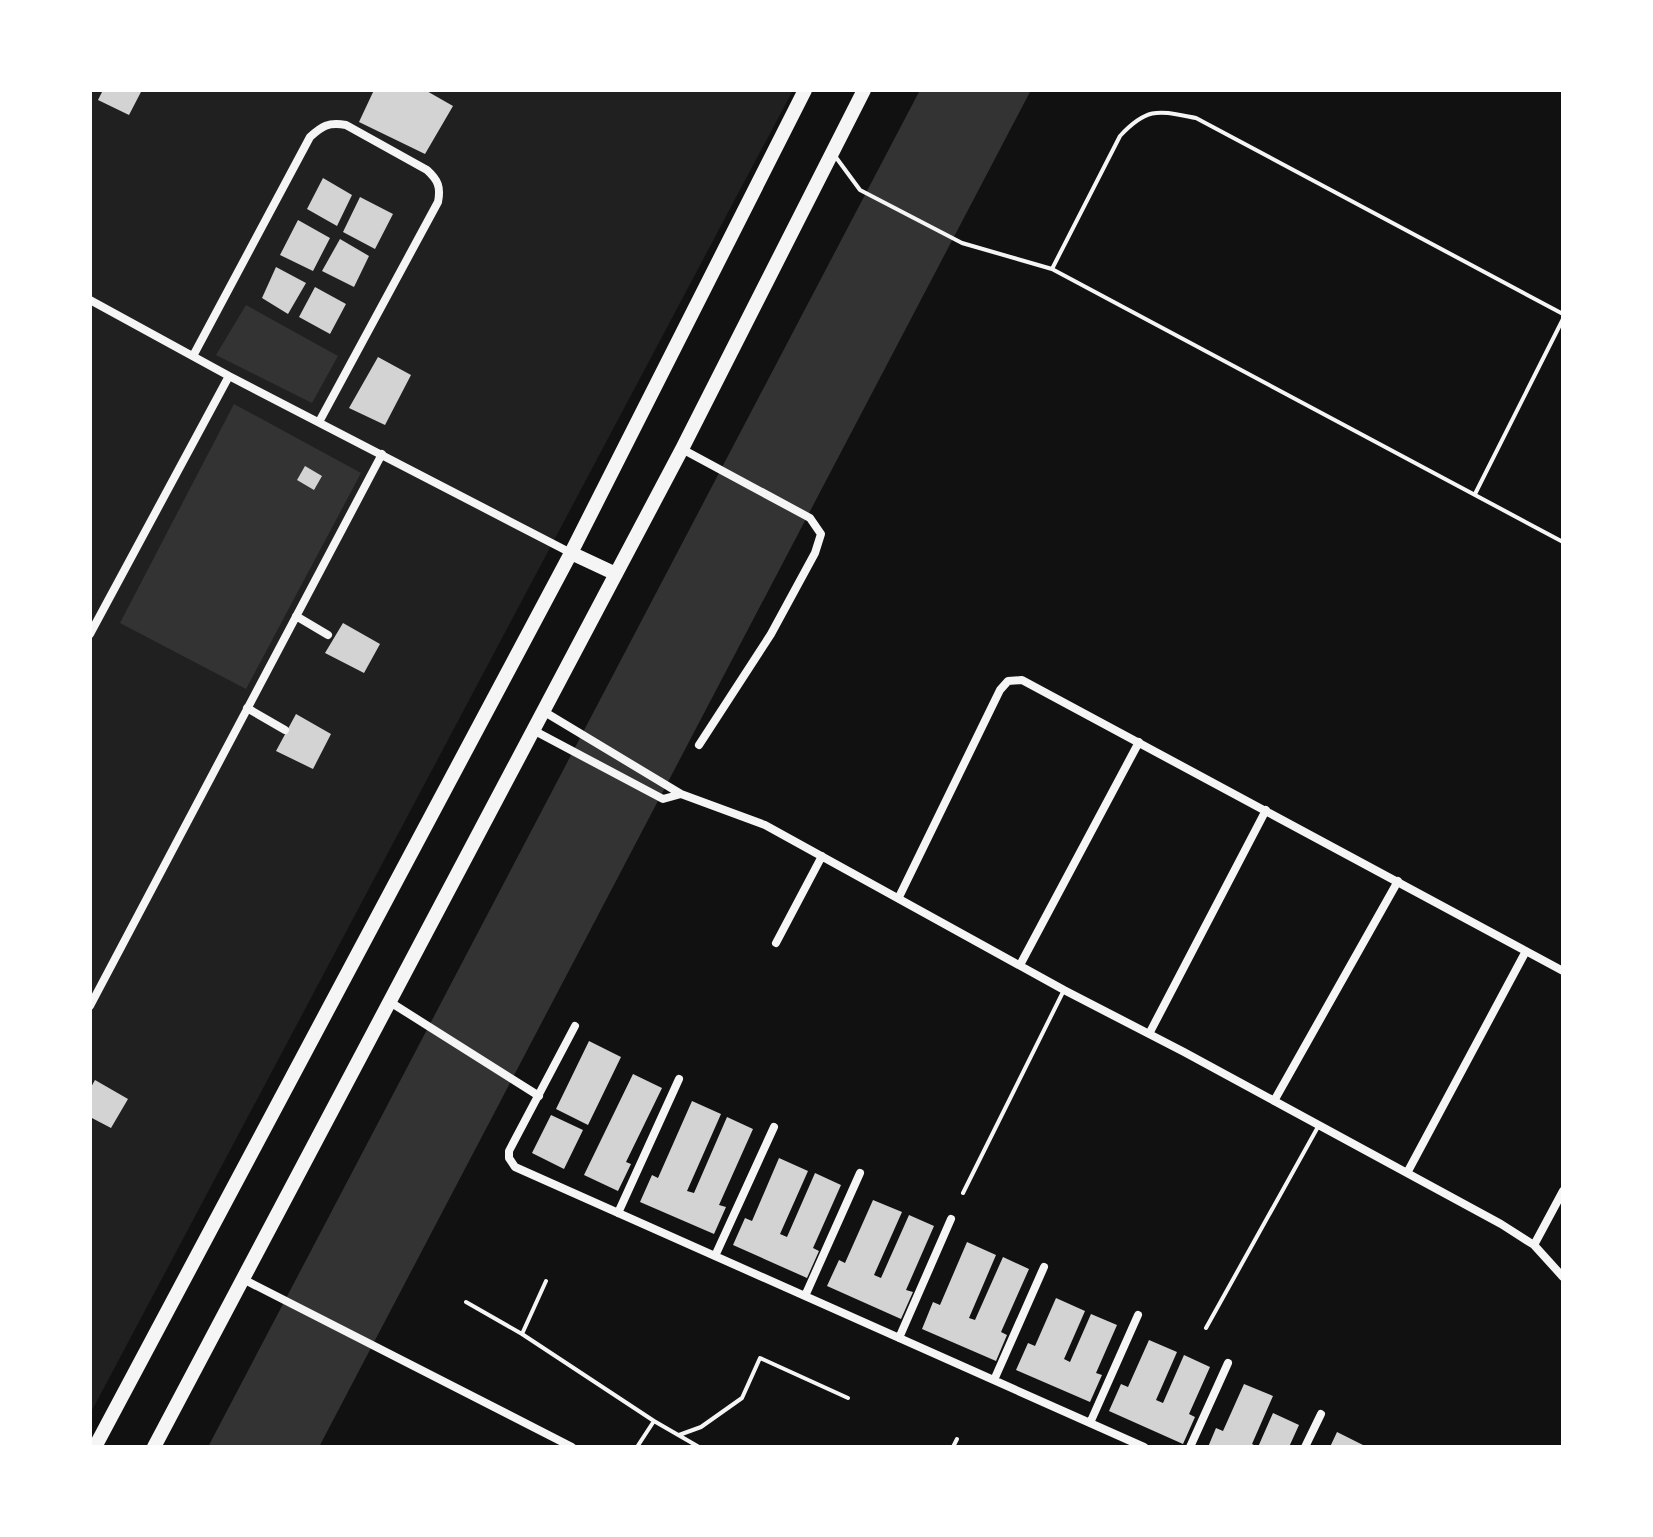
<svg xmlns="http://www.w3.org/2000/svg" width="1653" height="1537" font-family="Karla,sans-serif">
	<rect width="100%" height="100%" fill="#111"/>
	<!-- green -->
	<path fill="#202020" d="M90 90H793L90 1414Z"/>
	<!-- water -->
	<path fill="#333" d="M920 90H1031L319 1447H208Z
		M246 305 338 356 312 403 216 355Z
		M234 404 361 473 246 689 120 623Z"/>
	<!-- building -->
	<path fill="#d3d3d3" d="M103 90H142L129 115 98 100Z
		M374 90H425L453 106 425 154 359 122Z
		M323 178 352 195 337 226 307 209Z
		M360 197 393 214 375 249 343 232Z
		M298 220 330 238 313 271 280 255Z
		M340 239 369 256 354 287 322 271Z
		M276 267 306 283 288 314 262 298Z
		M315 287 346 304 330 334 299 317Z
		M378 357 411 375 385 425 349 408Z
		M305 466 322 476 314 490 297 480Z
		M343 623 380 644 364 673 325 653Z
		M296 714 331 734 313 769 276 751Z
		M589 1041 621 1057 588 1125 556 1109Z
		M633 1074 662 1088 626 1162 631 1164 618 1191 584 1175Z
		M95 1080 128 1099 111 1128 90 1117V1089Z
		M692 1101 721 1114 687 1191 694 1193 727 1117 753 1129 719 1205 726 1207 714 1234 640 1202 652 1175 658 1178Z
		M551 1115 583 1130 564 1169 532 1153Z
		M779 1158 808 1171 780 1234 787 1237 815 1173 841 1185 813 1248 819 1251 807 1278 733 1245 745 1218 752 1221Z
		M873 1200 902 1212 874 1275 881 1278 909 1215 934 1226 906 1290 913 1292 901 1319 827 1286 839 1260 845 1263Z
		M967 1242 996 1255 969 1318 975 1320 1003 1257 1029 1269 1001 1332 1007 1335 996 1361 922 1329 933 1302 940 1305Z
		M1056 1298 1085 1311 1064 1359 1070 1362 1091 1314 1117 1325 1096 1373 1102 1375 1090 1402 1016 1370 1028 1343 1035 1346Z
		M1149 1340 1177 1352 1156 1400 1163 1403 1184 1355 1210 1367 1189 1414 1195 1417 1183 1444 1109 1411 1121 1384 1128 1387Z
		M1244 1384 1273 1396 1252 1444 1258 1447 1273 1413 1299 1425 1289 1447H1208L1216 1428 1223 1431Z
		M1337 1432 1367 1447H1330Z"/>
	<g fill="none" stroke-linecap="round" stroke-linejoin="round">
		<!-- service -->
		<path stroke="#f5f5f5" stroke-width="4" d="M835 156 860 190 962 243 1052 269 1563 542
			M1052 269 1120 136C1148 106 1159 111 1196 118L1563 314
			M1475 494 1563 319
			M963 1193 1063 992
			M546 1281 522 1334 654 1421
			M466 1302 522 1334
			M1206 1328 1319 1125
			M679 1435 701 1427 742 1398 760 1358 848 1398
			M637 1447 654 1421 699 1447
			M953 1447 957 1439"/>
		<!-- minor -->
		<path stroke="#f5f5f5" stroke-width="8" d="M90 300 229 376 571 553
			M193 356 310 137C322 126 328 122 346 125L427 170C438 180 441 187 438 202L319 422
			M682 449 810 518 821 534 815 553 771 634 699 745
			M296 616 328 635
			M90 634 229 376
			M247 708 285 730
			M543 711 681 794 765 825 1064 990 1184 1052 1501 1224 1534 1245 1563 1277
			M533 730 663 799 681 794
			M899 897 1000 690 1008 681 1022 680 1563 971
			M776 943 822 856
			M1020 965 1139 742
			M390 1002 539 1096
			M90 1006 382 454
			M575 1026 509 1151V1158L515 1167 1144 1447
			M1149 1034 1266 810
			M1274 1101 1398 881
			M1407 1173 1526 951
			M618 1213 679 1079
			M1534 1245 1563 1191
			M715 1256 774 1127
			M243 1279 572 1447
			M805 1296 860 1173
			M899 1338 951 1219
			M994 1380 1044 1267
			M1090 1423 1138 1315
			M1190 1447 1228 1363
			M1305 1447 1321 1414"/>
		<!-- trunk -->
		<path stroke="#f5f5f5" stroke-width="14" d="M571 553 616 574
			M95 1447 571 553 805 90
			M154 1447 682 449 864 90"/>
	</g>
	<!-- border -->
	<rect width="1653" height="1537" fill="none" stroke="#ffffff" stroke-width="184"/>
</svg>
